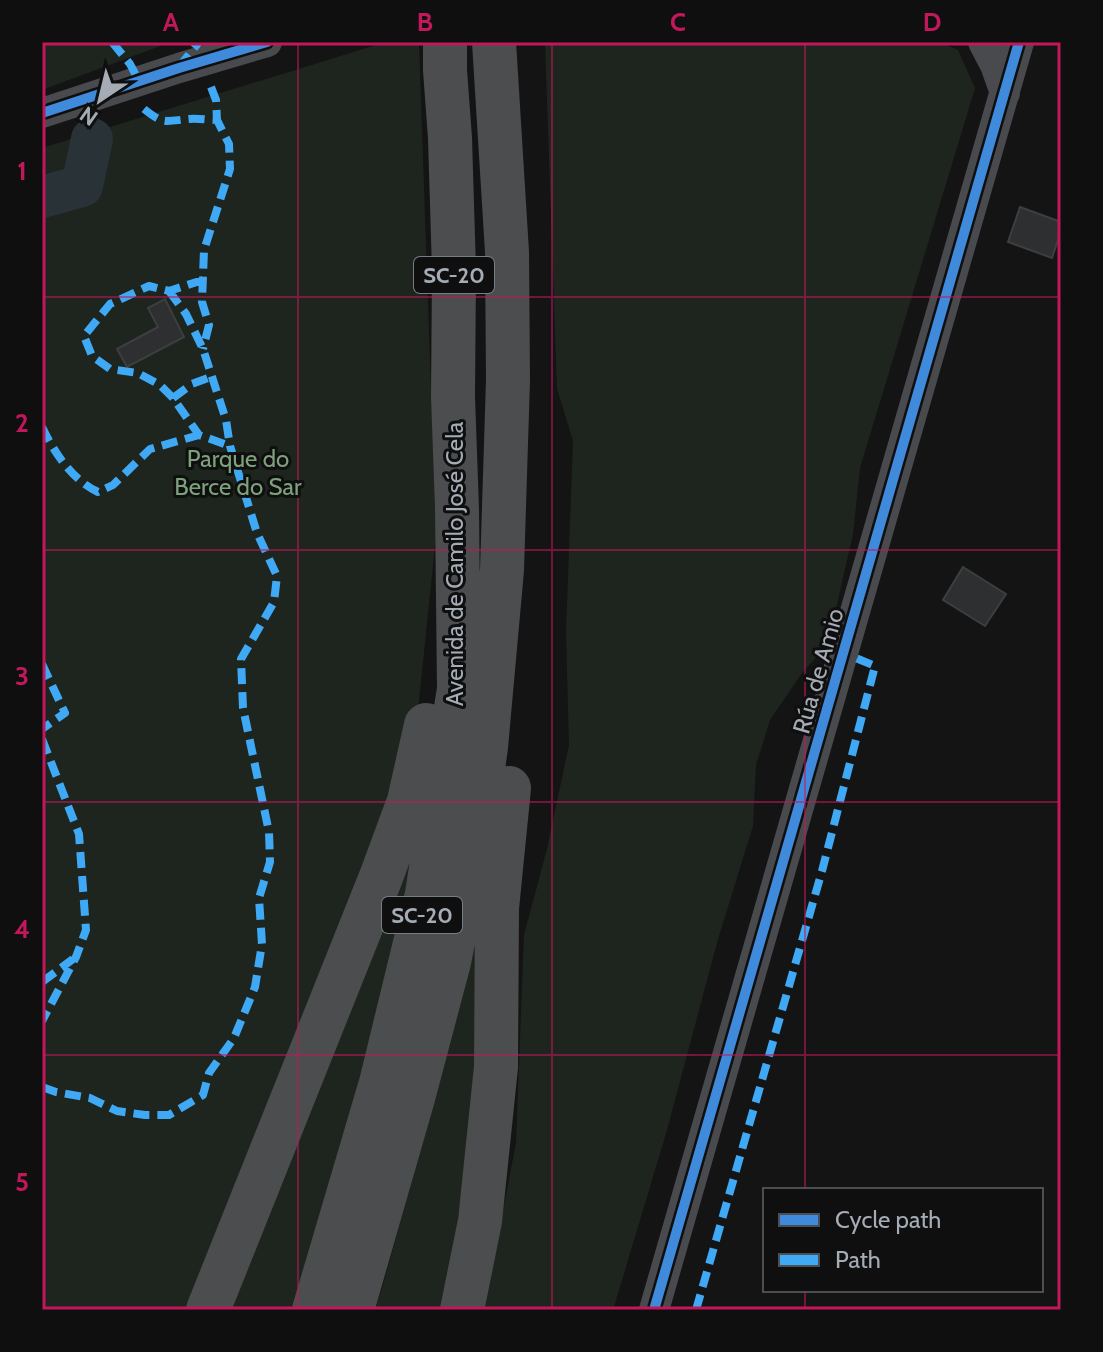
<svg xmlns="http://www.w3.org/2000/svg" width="1103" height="1352" font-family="Cabin,sans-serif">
	<rect width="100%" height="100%" fill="#141414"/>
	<!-- green -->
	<path fill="#1e251e" d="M42 42H171L42 90Z
		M386 42H419L436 536 419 701 403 773 195 1310H42V148Z
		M545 42H939L958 50 975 88 860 468 853 534 828 644 802 673 770 720 756 765 753 826 718 939 667 1130 613 1310H484L516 1143 524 935 547 849 569 745 566 632 573 441 557 389Z
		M416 840 382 1019 296 1310H230Z
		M492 873 472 1111 457 1226 442 1310H375L383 1285 464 991Z"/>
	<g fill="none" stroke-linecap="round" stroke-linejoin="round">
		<!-- river -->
		<path stroke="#293337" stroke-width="42" d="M42 197 82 186 92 139"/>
	</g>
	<!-- building -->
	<path fill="#2e2f30" stroke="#3c3e40" stroke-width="2" d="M1020 207 1061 222V231L1052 258 1008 242Z
		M165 299 184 337 127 367 117 349 158 327 148 308Z
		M963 567 1006 594 985 626 943 600Z"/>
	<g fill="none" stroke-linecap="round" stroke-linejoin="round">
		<!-- minor -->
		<path stroke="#484a4d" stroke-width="30" d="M983 42 995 65 1005 93
			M42 113 179 68 267 42
			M654 1310 1019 42"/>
		<!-- highway -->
		<path stroke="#4b4d4e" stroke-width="44" d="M208 1310 381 877 409 801 426 725
			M314 1310 381 1083 427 894 459 689 457 509 453 397 454 270 450 138 445 70V42
			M352 1310 413 1098 449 962 472 847 486 747 502 570 508 380 507 252 494 42
			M462 1310 480 1221 496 1067 497 908 509 788"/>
		<!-- quiet -->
		<path stroke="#3fa9f5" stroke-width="8" stroke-dasharray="16 8" stroke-linecap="butt" d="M112 42 130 64 139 81
			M179 67 199 42
			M211 87 216 100 217 120
			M144 109C164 125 165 121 189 119 198 118 208 120 217 120L229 144 230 169 204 250 202 302 209 325 203 349
			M203 280 169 291 149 286 110 304 84 336 92 356 110 369 138 373 160 385 173 398 199 435 230 446
			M173 398 192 384 211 377
			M42 427C54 452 72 480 98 492L113 485 150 449 199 435
			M42 664 65 713 42 729
			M42 739 79 834 86 930 76 957 42 1021
			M42 982 73 959
			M42 1087 56 1092 90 1098 117 1111 145 1115H169L203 1095 209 1073 234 1038 255 987 262 944 259 898 270 862 269 832 243 708 241 659 274 602 277 576 257 533 230 446 226 420 203 349 186 314 169 291
			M696 1310 822 871 875 666 844 653"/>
		<!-- cycleway casing -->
		<g stroke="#0f0f10" stroke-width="15">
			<path id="cycleway" d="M42 113 179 68 267 42
				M654 1310 1019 42"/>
		</g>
		<!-- cycleway -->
		<use href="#cycleway" stroke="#408adc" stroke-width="10"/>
	</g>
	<!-- grid -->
	<path fill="none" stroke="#c2185b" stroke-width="2" stroke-opacity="0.55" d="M298 42V1310M552 42V1310M805 42V1190M42 297H1061M42 550H1061M42 802H1061M42 1055H1061M805 1290V1310"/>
	<g text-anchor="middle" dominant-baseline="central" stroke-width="6" stroke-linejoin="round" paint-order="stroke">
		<!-- shield labels -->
		<g fill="#0f0f10" stroke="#787d84" stroke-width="2">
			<rect x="414" y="257" width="80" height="36" rx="6"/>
			<rect x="382" y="897" width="80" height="36" rx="6"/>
		</g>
		<g font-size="22" font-weight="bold" fill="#a5acb6">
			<text x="454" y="275">SC-20</text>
			<text x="422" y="915">SC-20</text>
		</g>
		<!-- park labels -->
		<g font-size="24" fill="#7da27b" stroke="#0f0f10">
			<text x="238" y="458">Parque do<tspan x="238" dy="28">Berce do Sar</tspan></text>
		</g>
		<!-- street labels -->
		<g font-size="24" fill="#a5acb6" stroke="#0f0f10">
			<text transform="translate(454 564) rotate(-90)">Avenida de Camilo José Cela</text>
			<text transform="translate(818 671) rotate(-74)">Rúa de Amio</text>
		</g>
	</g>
	<!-- border -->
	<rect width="1103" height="1352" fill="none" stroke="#0f0f10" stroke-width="88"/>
	<!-- legend -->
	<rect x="763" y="1188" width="280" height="104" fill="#0f0f10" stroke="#4b4e52" stroke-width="2"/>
	<rect x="779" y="1214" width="40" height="12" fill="#408adc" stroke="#4b4e52" stroke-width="2"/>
	<text x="835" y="1228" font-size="24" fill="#a5acb6">Cycle path</text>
	<rect x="779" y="1254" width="40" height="12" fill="#3fa9f5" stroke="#4b4e52" stroke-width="2"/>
	<text x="835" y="1268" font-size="24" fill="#a5acb6">Path</text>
	<!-- north arrow -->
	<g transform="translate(100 100) rotate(215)" stroke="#0f0f10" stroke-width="6" paint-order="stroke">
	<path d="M0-6L14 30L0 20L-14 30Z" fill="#a5acb6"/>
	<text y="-12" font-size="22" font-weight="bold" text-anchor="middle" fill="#a5acb6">N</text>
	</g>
	<rect x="44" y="44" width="1015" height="1264" fill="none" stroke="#c2185b" stroke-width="3"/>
	<g font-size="26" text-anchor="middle" font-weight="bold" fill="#c2185b">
		<text x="171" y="31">A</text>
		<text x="425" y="31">B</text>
		<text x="678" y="31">C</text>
		<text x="932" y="31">D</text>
		<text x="22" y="180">1</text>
		<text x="22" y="432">2</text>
		<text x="22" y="685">3</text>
		<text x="22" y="938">4</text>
		<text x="22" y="1191">5</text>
	</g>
</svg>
